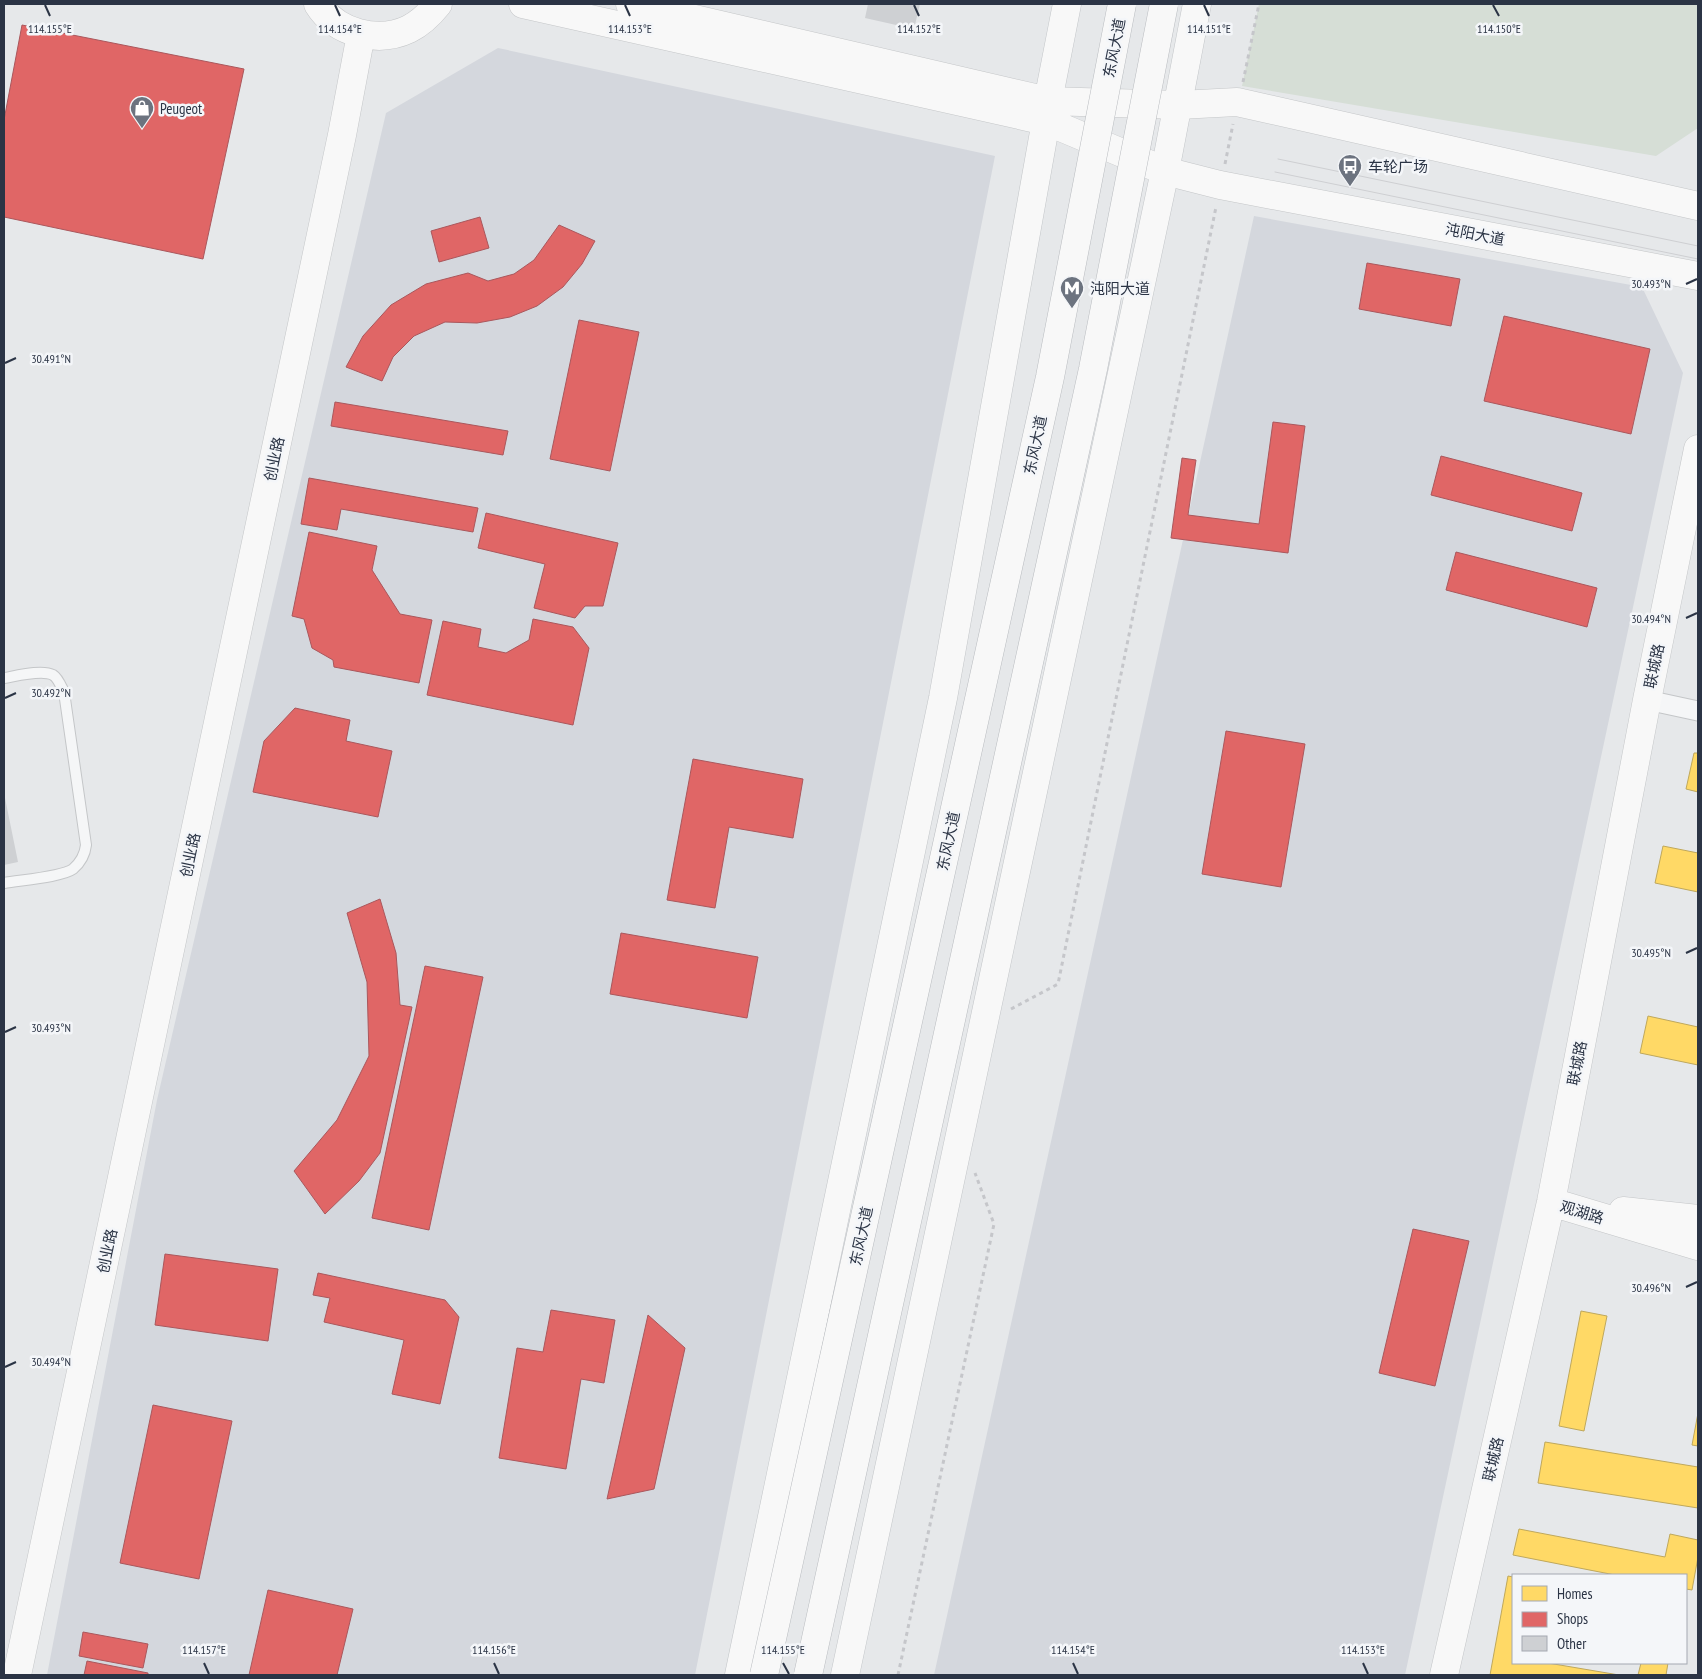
<svg xmlns="http://www.w3.org/2000/svg" width="1702" height="1679" font-family="'PT Sans Narrow','Noto Sans SC',sans-serif">
	<rect width="100%" height="100%" fill="#e6e8ea"/>
	<!-- built -->
	<path fill="#d4d7dd" d="M498 48 995 156 695 1675H47L157 1100 386 113Z
		M1254 216 1642 287 1683 373 1405 1675H934Z"/>
	<!-- green -->
	<path fill="#d6ded6" d="M1259 4H1698V128L1656 156 1242 86Z"/>
	<!-- homes -->
	<path fill="#ffd966" stroke="#bfa85c" d="M1694 753H1698V792L1686 789Z
		M1663 846 1698 853V892L1655 883Z
		M1648 1016 1698 1027V1065L1640 1053Z
		M1581 1311 1607 1316 1584 1431 1559 1426Z
		M1698 1413V1446L1692 1445Z
		M1545 1442 1698 1467V1508L1538 1483Z
		M1519 1529 1665 1557 1670 1534 1698 1540V1557L1692 1590 1686 1589V1575H1615L1513 1555Z
		M1508 1576 1513 1577V1663H1548L1619 1675H1490Z
		M1641 1663H1668L1666 1675H1638Z"/>
	<!-- shops -->
	<path fill="#e06666" stroke="#aa575c" d="M22 25 244 69 203 259 4 217V120Z
		M480 217 489 248 439 262 431 231Z
		M559 225 595 241 582 264 563 287 537 306 510 317 477 323 445 322 414 336 393 357 382 381 346 367 363 336 391 305 426 284 468 273 488 281 514 274 534 260Z
		M1367 263 1460 279 1451 326 1359 309Z
		M1504 316 1650 349 1631 434 1484 401Z
		M579 320 639 332 610 471 550 459Z
		M335 402 508 431 503 455 331 426Z
		M1273 422 1305 426 1288 553 1171 538 1182 458 1196 460 1188 515 1259 524Z
		M1441 456 1582 493 1572 531 1431 495Z
		M309 478 478 508 473 532 341 509 337 530 301 524Z
		M486 513 618 543 603 606H585L575 618 534 608 545 564 478 548Z
		M309 532 377 546 372 570 400 614 432 620 419 683 334 667 333 660 312 648 304 619 292 616Z
		M1456 552 1597 588 1587 627 1446 590Z
		M533 619 573 627 589 648 573 725 427 695 443 621 481 629 478 647 506 653 529 640Z
		M295 708 350 720 346 741 392 751 378 817 253 792 264 741Z
		M1226 731 1305 744 1281 887 1202 874Z
		M693 759 803 779 793 838 729 827 715 908 667 900Z
		M380 899 396 953 400 1005 412 1007 380 1153 359 1181 325 1214 294 1171 337 1120 369 1056 367 982 347 913Z
		M621 933 758 957 747 1018 610 994Z
		M425 966 483 977 429 1230 372 1218Z
		M1413 1229 1469 1241 1435 1386 1379 1373Z
		M165 1254 278 1269 268 1341 155 1325Z
		M318 1273 445 1300 459 1317 440 1404 392 1394 404 1340 324 1322 330 1298 313 1295Z
		M551 1310 615 1320 604 1383 581 1379 566 1469 499 1458 517 1348 543 1352Z
		M648 1315 685 1348 654 1489 607 1499Z
		M153 1405 232 1421 199 1579 120 1563Z
		M268 1590 353 1609 337 1675H249Z
		M83 1632 148 1644 143 1668 79 1656Z
		M87 1661 148 1673V1675H84Z"/>
	<!-- building -->
	<path fill="#ced0d3" d="M868 4H920L914 29 865 18Z
		M4 793 18 862 4 865Z"/>
	<g fill="none" stroke-linecap="round" stroke-linejoin="round">
		<!-- lane casing -->
		<g stroke="#c4c6c8" stroke-width="12">
			<path id="lane" d="M4 678C16 676 42 669 53 675 58 678 61 686 64 692L86 845C85 854 80 863 73 869 62 877 20 880 4 883"/>
		</g>
		<!-- street casing -->
		<g stroke="#c4c6c8" stroke-width="21">
			<path id="street" d="M1647 700 1698 711"/>
		</g>
		<!-- secondary casing -->
		<g stroke="#c4c6c8" stroke-width="29">
			<path id="secondary" d="M318 4C336 33 378 44 409 29 421 23 430 14 438 4
				M523 4 1046 121 1165 171 1220 185 1698 276
				M630 4 1048 101 1179 105 1237 102 1698 206
				M1551 1202 1698 1246
				M1623 1211 1698 1219
				M17 1675 342 135 361 34
				M1444 1675 1551 1202 1647 700 1698 449"/>
		</g>
		<!-- primary casing -->
		<g stroke="#c2c5c8" stroke-width="29">
			<path id="primary" d="M739 1675 943 698 1046 121 1048 101 1067 4
				M845 1675 1165 171 1197 4"/>
		</g>
		<!-- path -->
		<path stroke="#c5c6ca" stroke-width="3" stroke-dasharray="4 4" stroke-linecap="butt" d="M1243 82 1259 4
			M1225 164 1233 124
			M1011 1009 1058 984 1216 207
			M898 1675 994 1224 975 1173"/>
		<!-- lane -->
		<use href="#lane" stroke="#f5f6f7" stroke-width="10"/>
		<!-- street -->
		<use href="#street" stroke="#f5f6f7" stroke-width="19"/>
		<!-- secondary -->
		<use href="#secondary" stroke="#f8f8f8" stroke-width="28"/>
		<!-- primary -->
		<use href="#primary" stroke="#f8f8f8" stroke-width="28"/>
		<!-- tram -->
		<path stroke="#cecfd2" stroke-width="1" d="M1278 159 1698 246
			M1275 172 1698 259"/>
		<!-- highway-bridge casing -->
		<g stroke="#b8bbbf" stroke-width="29" stroke-linecap="butt">
			<path id="highway-bridge" d="M764 1675 1050 377 1122 4
				M808 1675 1093 369 1164 4"/>
		</g>
		<!-- highway-bridge -->
		<use href="#highway-bridge" stroke="#f8f8f8" stroke-width="28"/>
	</g>
	<!-- ticks -->
	<path fill="none" stroke="#2b3445" stroke-width="2" d="M45 5 50 16M335 5 340 16M625 5 630 16M914 5 919 16M1204 5 1209 16M1493 5 1499 16M1686 284 1697 279M5 363 16 358M1686 618 1697 613M5 698 16 693M1686 953 1697 948M5 1032 16 1027M1686 1287 1697 1282M5 1367 16 1362M204 1663 209 1674M494 1663 499 1674M783 1663 789 1674M1073 1663 1078 1674M1363 1663 1368 1674"/>
	<!-- icons -->
	<defs>
		<g id="shop-pin" transform="scale(1.25)"><path d="M0 17L-7.5 6A9.5 9.5 0 1 1 7.5 6Z" fill="#6c737f" stroke="#f4f6f9"/><path d="M-5-2.5h2.3a2.7 3.5 0 0 1 5.4 0H5L5.5 6h-11ZM-1.5-2.5h3a1.5 2.3 0 0 0-3 0Z" fill="#fff"/></g>
		<g id="bus-pin" transform="scale(1.25)"><path d="M0 17L-7.5 6A9.5 9.5 0 1 1 7.5 6Z" fill="#6c737f" stroke="#f4f6f9"/><path d="M-5-6H5V4H4V6H2V4H-2V6H-4V4H-5ZM-3.5-4V0h7V-4ZM-3.5 1.2v1.5H-2V1.2ZM2 1.2v1.5H3.5V1.2Z" fill="#fff"/></g>
		<g id="metro-pin" transform="scale(1.25)"><path d="M0 17L-7.5 6A9.5 9.5 0 1 1 7.5 6Z" fill="#6c737f" stroke="#f4f6f9"/><path d="M-5.5 5V-5H-3L0 0L3-5H5.5V5H3V-.5L0 4L-3-.5V5Z" fill="#fff"/></g>
	</defs>
	<g fill-rule="evenodd">
		<use href="#shop-pin" x="142" y="108"/>
		<use href="#bus-pin" x="1350" y="166"/>
		<use href="#metro-pin" x="1072" y="288"/>
	</g>
	<g text-anchor="middle" dominant-baseline="central" stroke-width="5" stroke-linejoin="round" paint-order="stroke">
		<!-- street labels -->
		<g font-size="15" fill="#2b3445" stroke="#f4f6f9">
			<text transform="translate(1114 48) rotate(-79)">东风大道</text>
			<text transform="translate(1475 234) rotate(11)">沌阳大道</text>
			<text transform="translate(1035 445) rotate(-78)">东风大道</text>
			<text transform="translate(274 459) rotate(-78)">创业路</text>
			<text transform="translate(1654 666) rotate(-78)">联城路</text>
			<text transform="translate(948 841) rotate(-78)">东风大道</text>
			<text transform="translate(190 855) rotate(-78)">创业路</text>
			<text transform="translate(1577 1063) rotate(-79)">联城路</text>
			<text transform="translate(1582 1212) rotate(17)">观湖路</text>
			<text transform="translate(861 1236) rotate(-78)">东风大道</text>
			<text transform="translate(107 1251) rotate(-78)">创业路</text>
			<text transform="translate(1493 1459) rotate(-77)">联城路</text>
		</g>
		<!-- poi labels -->
		<g font-size="15" fill="#2b3445" stroke="#f4f6f9" text-anchor="start">
			<text x="160" y="108">Peugeot</text>
			<text x="1368" y="166">车轮广场</text>
			<text x="1090" y="288">沌阳大道</text>
		</g>
	</g>
	<g font-size="12" text-anchor="middle" fill="#2b3445" stroke="#f4f6f9" stroke-width="5" stroke-linejoin="round" paint-order="stroke">
		<text x="50" y="33">114.155°E</text>
		<text x="340" y="33">114.154°E</text>
		<text x="630" y="33">114.153°E</text>
		<text x="919" y="33">114.152°E</text>
		<text x="1209" y="33">114.151°E</text>
		<text x="1499" y="33">114.150°E</text>
		<text x="1651" y="288">30.493°N</text>
		<text x="51" y="363">30.491°N</text>
		<text x="1651" y="623">30.494°N</text>
		<text x="51" y="697">30.492°N</text>
		<text x="1651" y="957">30.495°N</text>
		<text x="51" y="1032">30.493°N</text>
		<text x="1651" y="1292">30.496°N</text>
		<text x="51" y="1366">30.494°N</text>
		<text x="204" y="1654">114.157°E</text>
		<text x="494" y="1654">114.156°E</text>
		<text x="783" y="1654">114.155°E</text>
		<text x="1073" y="1654">114.154°E</text>
		<text x="1363" y="1654">114.153°E</text>
	</g>
	<!-- border -->
	<rect width="1702" height="1679" fill="none" stroke="#2b3445" stroke-width="10"/>
	<!-- legend -->
	<rect x="1512" y="1574" width="175" height="90" fill="#f4f6f9" stroke="#a4a8b1"/>
	<rect x="1522" y="1586" width="25" height="15" fill="#ffd966" stroke="#a4a8b1"/>
	<text x="1557" y="1599" font-size="15" fill="#2b3445">Homes</text>
	<rect x="1522" y="1612" width="25" height="15" fill="#e06666" stroke="#a4a8b1"/>
	<text x="1557" y="1624" font-size="15" fill="#2b3445">Shops</text>
	<rect x="1522" y="1636" width="25" height="15" fill="#ced0d3" stroke="#a4a8b1"/>
	<text x="1557" y="1649" font-size="15" fill="#2b3445">Other</text>
</svg>
